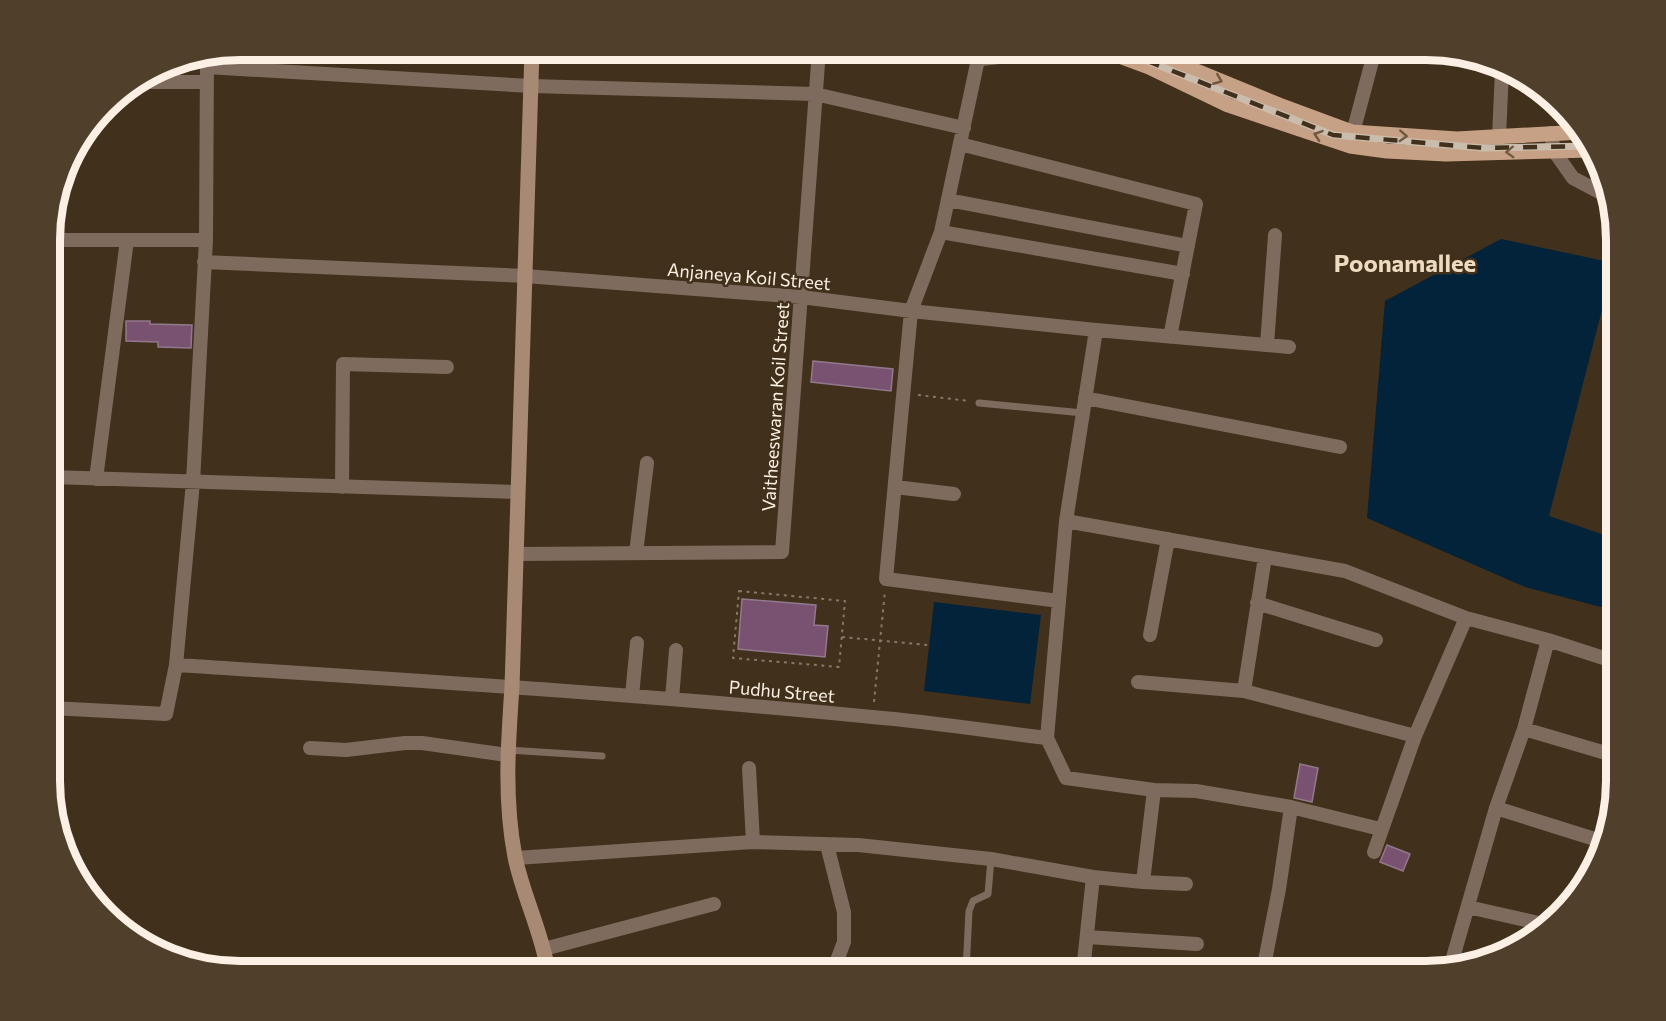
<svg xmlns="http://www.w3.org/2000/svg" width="1666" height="1021" font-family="Commissioner,sans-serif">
	<rect width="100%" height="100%" fill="#41301b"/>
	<!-- water -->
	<path fill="#022339" d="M1501 239 1614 263 1549 516 1616 539V611L1525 587 1367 518 1385 301Z
		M934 602 1041 615 1030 704 924 691Z"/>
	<!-- building -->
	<path fill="#7a5271" stroke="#92788b" stroke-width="1.5" d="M126 321H150V324L192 325 191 348 158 347V342L126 341Z
		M813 361 893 369 891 391 811 382Z
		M742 599 816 605 814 625 828 626 825 657 738 649Z
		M1300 764 1318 768 1312 802 1294 798Z
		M1387 845 1410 854 1403 871 1380 862Z"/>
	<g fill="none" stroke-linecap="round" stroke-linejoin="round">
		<!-- path -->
		<path stroke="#877866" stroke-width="2" stroke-dasharray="3 4.5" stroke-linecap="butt" d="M918 395 969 401
			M739 591 845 601 839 667 733 658Z
			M842 637 928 645
			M874 702 885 591"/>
		<!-- lane -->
		<path stroke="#7e6b5e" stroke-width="7" d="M977 63 1092 50
			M979 403 1083 413
			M508 750 602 756
			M966 971 969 911 973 901 988 894 991 859"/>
		<!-- street -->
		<path stroke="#7e6b5e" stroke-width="14" d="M980 50 941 232 911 311 886 579 1059 601
			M207 67 531 86 815 94 964 128
			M138 82H207
			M1551 133 1554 151 1573 178 1605 195
			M1499 137 1502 70
			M1351 140 1375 50
			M960 144 1196 204 1170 337
			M948 200 1188 246
			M941 232 1183 274
			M51 240H206
			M204 262 525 276 801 297 911 311 1096 330 1289 347
			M1096 330 1066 521 1047 738 1066 778 1154 790 1196 791 1291 807 1376 828H1382
			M1267 345 1275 235
			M1085 398 1340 447
			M51 477 518 492
			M96 479 127 240
			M342 487 343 364 447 367
			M895 487 954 494
			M1066 521 1345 571 1466 618 1548 640 1616 662
			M636 553 647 463
			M516 554 782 552 819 50
			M1257 603 1376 640
			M1150 635 1168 539
			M176 665C408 680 640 694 872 717 931 722 989 731 1047 738
			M1138 682 1244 691 1415 736
			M1244 691 1265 557
			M632 696 637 643
			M672 699 676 650
			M51 708 166 714 176 665 193 482 206 240 207 56
			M1524 729 1616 756
			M310 748 346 750 405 743H422L507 755
			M749 768 753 842
			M1496 808 1601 841
			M827 845 844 912V942L833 971
			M1374 852 1415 736 1466 618
			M516 858 753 842 858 845 991 859 1093 877 1143 882 1186 884
			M1143 882 1154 790
			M1468 907 1543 924
			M1087 937 1197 944
			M544 949 714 904
			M1450 968 1496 808 1524 729 1548 640
			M1083 971 1093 877
			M1263 971 1279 889 1291 807"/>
		<!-- secondary -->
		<path stroke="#a78974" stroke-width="15" d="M532 50 512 687C508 744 504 800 515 857 523 896 542 932 548 971"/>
		<!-- primary -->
		<path stroke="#c7a185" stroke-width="15" d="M1103 50 1149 67 1228 105 1350 146 1387 151 1446 154 1590 150
			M1145 50 1279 105 1352 132 1457 139 1582 132"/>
		<!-- rail casing -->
		<g stroke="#cabdae" stroke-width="7">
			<path id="rail" d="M1120 50 1333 135 1483 148 1588 146"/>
		</g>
		<!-- rail -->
		<use href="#rail" stroke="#41301b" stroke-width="4.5" stroke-dasharray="14" stroke-linecap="butt"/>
	</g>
	<!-- one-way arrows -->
	<defs><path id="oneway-chevron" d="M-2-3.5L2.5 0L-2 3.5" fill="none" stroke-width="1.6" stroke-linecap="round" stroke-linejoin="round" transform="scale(1.5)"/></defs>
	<g stroke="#705840">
		<use href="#oneway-chevron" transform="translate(1218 80) rotate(22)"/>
		<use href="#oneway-chevron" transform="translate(1318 135) rotate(-161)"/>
		<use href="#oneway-chevron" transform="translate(1403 136) rotate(3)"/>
		<use href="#oneway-chevron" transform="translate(1510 152) rotate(178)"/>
	</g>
	<g text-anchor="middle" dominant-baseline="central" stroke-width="5" stroke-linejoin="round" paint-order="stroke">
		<!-- street labels -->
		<g font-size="18" fill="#fbf0e3" stroke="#41301b">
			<text transform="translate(749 276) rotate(5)">Anjaneya Koil Street</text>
			<text transform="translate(775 407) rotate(-86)">Vaitheeswaran Koil Street</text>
			<text transform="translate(782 691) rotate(5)">Pudhu Street</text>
		</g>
		<!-- district labels -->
		<g font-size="24" font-weight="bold" fill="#efdbc1" stroke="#41301b">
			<text x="1405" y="262">Poonamallee</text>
		</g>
	</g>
	<!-- crop -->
	<path d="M0 0H1666V1021H0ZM240 60H1426A180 180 0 0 1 1606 240V781A180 180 0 0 1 1426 961H240A180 180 0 0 1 60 781V240A180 180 0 0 1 240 60Z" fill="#503f2b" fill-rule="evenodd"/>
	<path fill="none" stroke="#fbf0e3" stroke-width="8" d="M240 60H1426A180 180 0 0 1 1606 240V781A180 180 0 0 1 1426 961H240A180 180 0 0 1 60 781V240A180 180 0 0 1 240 60Z"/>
</svg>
